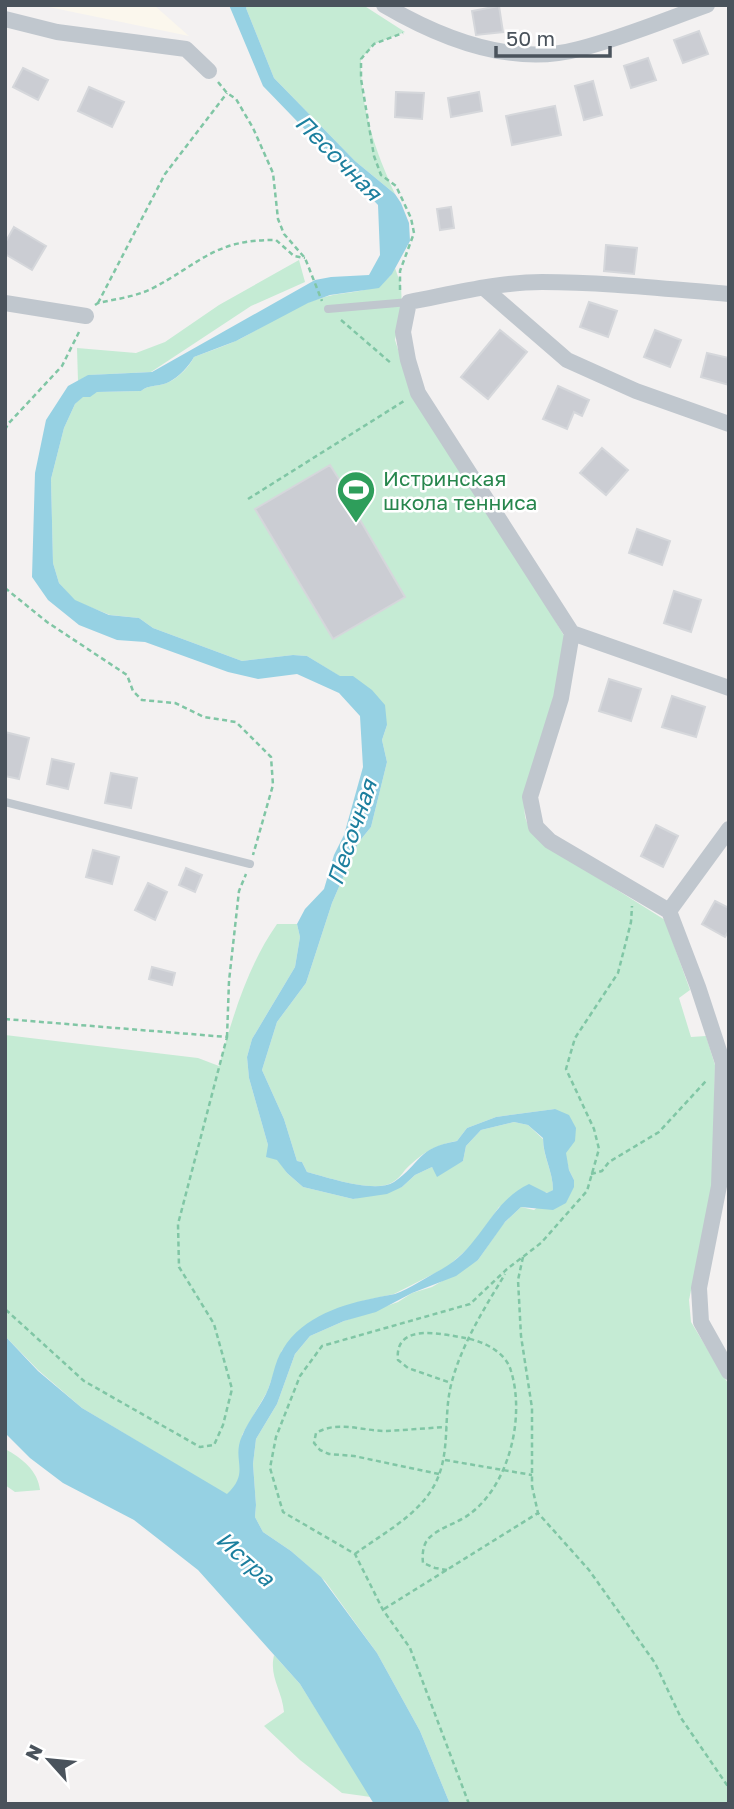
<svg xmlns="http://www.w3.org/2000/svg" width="734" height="1809" font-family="'Golos Text',sans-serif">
	<rect width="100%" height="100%" fill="#f3f1f1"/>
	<!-- commercial -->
	<path fill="#fbf7ed" d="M39 5H154L189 36Z"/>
	<!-- green -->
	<path fill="#c5ebd4" d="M248 5H363L405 32 374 44 361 59C360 108 375 150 395 194L355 161 274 78 246 8Z
		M299 260 305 282 251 306 151 372 89 375 78 381 77 348 136 353 165 342 219 305Z
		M395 268 401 285 402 309 395 340 403 365 566 639 569 650 526 793C522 819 525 825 544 844L665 920 690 990 679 998 691 1037 706 1036 715 1065 713 1187 689 1300 691 1322 729 1385V1804H450L420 1731 377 1653 325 1581 291 1551 263 1532 255 1517 256 1505 253 1464 256 1439 277 1404 295 1354 310 1336 344 1321 398 1302 412 1293 432 1287 478 1260 503 1224 521 1207 534 1210 574 1180 569 1170 555 1109 496 1117 467 1128 457 1141C434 1145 421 1154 405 1170 402 1174 398 1179 393 1182 375 1194 327 1177 307 1172L302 1162 297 1161 284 1119 262 1070 277 1022 306 983 332 903 358 843 371 827 387 762 382 740 387 725 341 677 307 656 293 655 242 661 153 628 139 618 110 615 75 601 59 583 53 563 51 479 64 428 75 404 83 396 97 392 141 391C149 384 160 387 169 382 179 377 189 367 194 357 209 351 225 346 240 339 269 324 300 301 333 295 355 291 384 292 395 268Z
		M277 924H297L300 937 295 967 252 1039 247 1057 249 1078 268 1145 287 1173 303 1187 353 1199 402 1187 415 1175 432 1167 436 1173 463 1161 466 1146 481 1130 514 1122 528 1125 543 1139C543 1157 553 1171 553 1190L548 1193 537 1190 499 1207 473 1244 447 1267 394 1294 358 1302 282 1350 267 1392 242 1435 240 1478 236 1486 227 1495 82 1408 38 1370 5 1336V1035L198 1058 219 1066C233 1016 247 967 277 924Z
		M5 1449C22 1458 38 1471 40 1490L15 1492 5 1485Z
		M274 1655 300 1684 371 1797 342 1793 300 1760 264 1726 284 1712C282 1689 269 1678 274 1655Z"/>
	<!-- water -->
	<path fill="#96d1e3" d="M229 5H248L246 8 274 78 355 161 395 194 401 203 409 223 410 241 392 274 379 288 330 295 308 303 236 341 194 357C189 366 179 377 169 382 160 387 149 384 141 391L97 392 90 397H83L75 404 64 428 51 479 53 563 59 583 75 600 109 615 139 618 153 628 242 661 293 655 307 656 340 676H353L372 690 385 705 387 725 382 740 387 762 371 827 358 843 332 903 306 983 277 1022 262 1070 284 1119 297 1161 302 1162 307 1172C327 1177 375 1194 394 1182 422 1163 416 1148 457 1141L467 1128 496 1117 555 1109 569 1115 576 1128 575 1141 566 1153 569 1170 574 1180V1187L566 1203 553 1210 521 1207 505 1222 478 1260 456 1276 412 1293 376 1312 344 1321 310 1336 295 1354 277 1404 256 1439 253 1464 256 1505 255 1517 263 1532 291 1551 321 1577 377 1653 420 1731 450 1804H374L300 1684 198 1570 134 1520 63 1483 30 1458 5 1433V1336L38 1371 82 1408 227 1494C251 1472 231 1460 242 1436 248 1421 259 1408 266 1394 273 1380 274 1362 283 1349 303 1316 343 1304 379 1297 384 1296 390 1295 395 1294 411 1288 427 1277 442 1269 481 1248 490 1202 529 1184L547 1193 553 1190C553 1171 543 1157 543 1138L528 1125 514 1122 481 1130 466 1146 463 1161 437 1177 432 1167 415 1175 402 1187 387 1194 353 1199 303 1187 287 1173 277 1160 266 1157 268 1145 249 1078 247 1057 252 1039 295 967 300 937 297 924 305 909 324 889 334 855 344 835 363 767 360 716 339 693 297 674 258 679 228 672 145 642 117 640 79 625 48 600 32 577 35 473 46 420 68 386 88 375 152 372 315 280 331 277 369 275 380 255 378 205 263 86Z"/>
	<!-- building -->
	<path fill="#cbcdd3" stroke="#d5d7db" stroke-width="2" d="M499 6 503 32 476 35 472 11Z
		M699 31 708 54 683 63 674 40Z
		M648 58 656 80 631 88 624 66Z
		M23 68 48 80 38 100 13 87Z
		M593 81 602 115 584 120 575 86Z
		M89 87 124 102 112 127 78 111Z
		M396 92 424 93 422 119 395 117Z
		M479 92 482 111 451 117 448 98Z
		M555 106 561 135 512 145 506 116Z
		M451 207 454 228 440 230 437 209Z
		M14 227 46 246 32 270 5 254V243Z
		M606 245 637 248 634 274 604 271Z
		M589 302 617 311 608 337 580 327Z
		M500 330 527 352 488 399 461 377Z
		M655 330 681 340 670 367 644 357Z
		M707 353 729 358V385L701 377Z
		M558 386 589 400 582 416 574 412 567 429 543 419Z
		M602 448 628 470 606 495 580 473Z
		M330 465 344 487 342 489 405 597 333 639 255 509Z
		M637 529 670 541 662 565 629 553Z
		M674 591 701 600 691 632 664 623Z
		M609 679 641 689 631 721 599 711Z
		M672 696 705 707 696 737 662 727Z
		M5 732 29 738 19 779 5 776Z
		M52 759 74 764 68 789 47 784Z
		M111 773 137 778 131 808 105 803Z
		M656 825 678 836 663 867 641 856Z
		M93 850 119 857 112 884 86 877Z
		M186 868 202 875 195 892 179 885Z
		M148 883 167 892 155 920 135 910Z
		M715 901 729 908V930L725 937 702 924Z
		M152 967 175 973 172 985 149 979Z"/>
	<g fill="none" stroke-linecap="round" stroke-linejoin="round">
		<!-- path -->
		<path stroke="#80c6a5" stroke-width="2.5" stroke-dasharray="5 3.5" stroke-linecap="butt" d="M218 82 227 93 236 99 253 128 273 173 278 219 284 234 305 258 322 301
			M400 290V271L414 233 411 218 396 186 381 175 374 156 361 79V59L374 44 403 33
			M98 303 165 174 227 93
			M95 305 98 303C116 299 134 297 151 289 200 264 214 239 276 240L294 256 305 258
			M341 320 392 364
			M5 430 8 424 62 366 79 332
			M248 499 404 401
			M5 588 47 622 127 675 133 691 142 700 175 703 204 717 236 722 271 757 273 785 253 855
			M5 1019 227 1037 178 1224 179 1267 214 1324 232 1389 223 1425 214 1445 200 1447 84 1381 5 1309
			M227 1037 229 981 239 891 246 874
			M591 1174 602 1171 609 1162 659 1132 706 1081
			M523 1257 518 1280 521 1336 532 1408V1486L538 1513 589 1570 655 1663 681 1718 729 1788
			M445 1460 532 1475
			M439 1474 354 1456 329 1454 320 1450 314 1443 316 1433C338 1420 362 1431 386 1431 406 1430 427 1428 447 1427
			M355 1554C383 1533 418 1516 435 1484 451 1453 443 1418 451 1385 461 1345 484 1309 505 1274
			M447 1570 435 1568 423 1563C422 1554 423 1544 429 1538 440 1527 459 1523 471 1513 510 1483 525 1416 511 1371 506 1352 483 1341 465 1338 442 1334 394 1322 398 1360L408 1368 451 1383
			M384 1609 538 1513
			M469 1804 410 1648 383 1610 355 1554 283 1512 270 1468 276 1437 300 1376 322 1346 470 1304 507 1269 541 1243 587 1191 599 1149 594 1129 566 1069 575 1038 618 973 631 922 632 906"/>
		<!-- service -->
		<path stroke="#c0c7ce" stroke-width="8" d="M328 309 409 302
			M5 802 250 864"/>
		<!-- minor -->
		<path stroke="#c0c7ce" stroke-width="16" d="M384 5C442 39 512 67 579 49 622 38 665 20 707 5
			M5 19 57 32 186 49 209 71
			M484 288 567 360 636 391 729 424
			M729 294C667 289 604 282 542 282 498 282 452 294 409 302L403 332 408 360 418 393 572 633 561 698 530 797 536 827 550 841 669 911 698 987 723 1063 719 1186 699 1288 701 1322 729 1372
			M5 303 86 316
			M572 633 729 688
			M669 911 729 829"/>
	</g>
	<!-- icons -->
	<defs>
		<g id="stadium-pin" transform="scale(2.0125)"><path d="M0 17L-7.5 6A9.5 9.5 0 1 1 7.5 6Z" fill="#2e9e5b" stroke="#fff"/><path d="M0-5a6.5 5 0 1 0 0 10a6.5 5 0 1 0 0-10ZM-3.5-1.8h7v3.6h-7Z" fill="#fff"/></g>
	</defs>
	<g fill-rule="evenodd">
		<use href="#stadium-pin" x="356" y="490"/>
	</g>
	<g text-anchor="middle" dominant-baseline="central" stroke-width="5" stroke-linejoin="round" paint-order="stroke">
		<!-- leisure labels -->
		<g font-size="21" fill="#27864d" stroke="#fff" text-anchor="start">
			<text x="383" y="478">Истринская<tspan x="383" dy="24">школа тенниса</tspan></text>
		</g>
		<!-- water labels -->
		<g font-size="23" font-style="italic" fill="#1c7f9e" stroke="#fff">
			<text transform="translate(339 157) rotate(45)">Песочная</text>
			<text transform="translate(351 832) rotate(-71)">Песочная</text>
			<text transform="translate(246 1558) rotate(42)">Истра</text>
		</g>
	</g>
	<!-- border -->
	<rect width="734" height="1809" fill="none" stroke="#4a535c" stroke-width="14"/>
	<!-- north arrow -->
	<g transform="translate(49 1760) rotate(297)" stroke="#ffffff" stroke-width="5" paint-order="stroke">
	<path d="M0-5L12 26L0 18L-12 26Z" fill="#4a535c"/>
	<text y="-10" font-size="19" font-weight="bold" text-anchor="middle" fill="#4a535c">N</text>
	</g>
	<!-- scale -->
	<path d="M496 46v10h114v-10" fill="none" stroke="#4a535c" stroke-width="3.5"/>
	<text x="506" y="46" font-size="21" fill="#4a535c" stroke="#ffffff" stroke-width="5" paint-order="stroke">50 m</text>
</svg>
